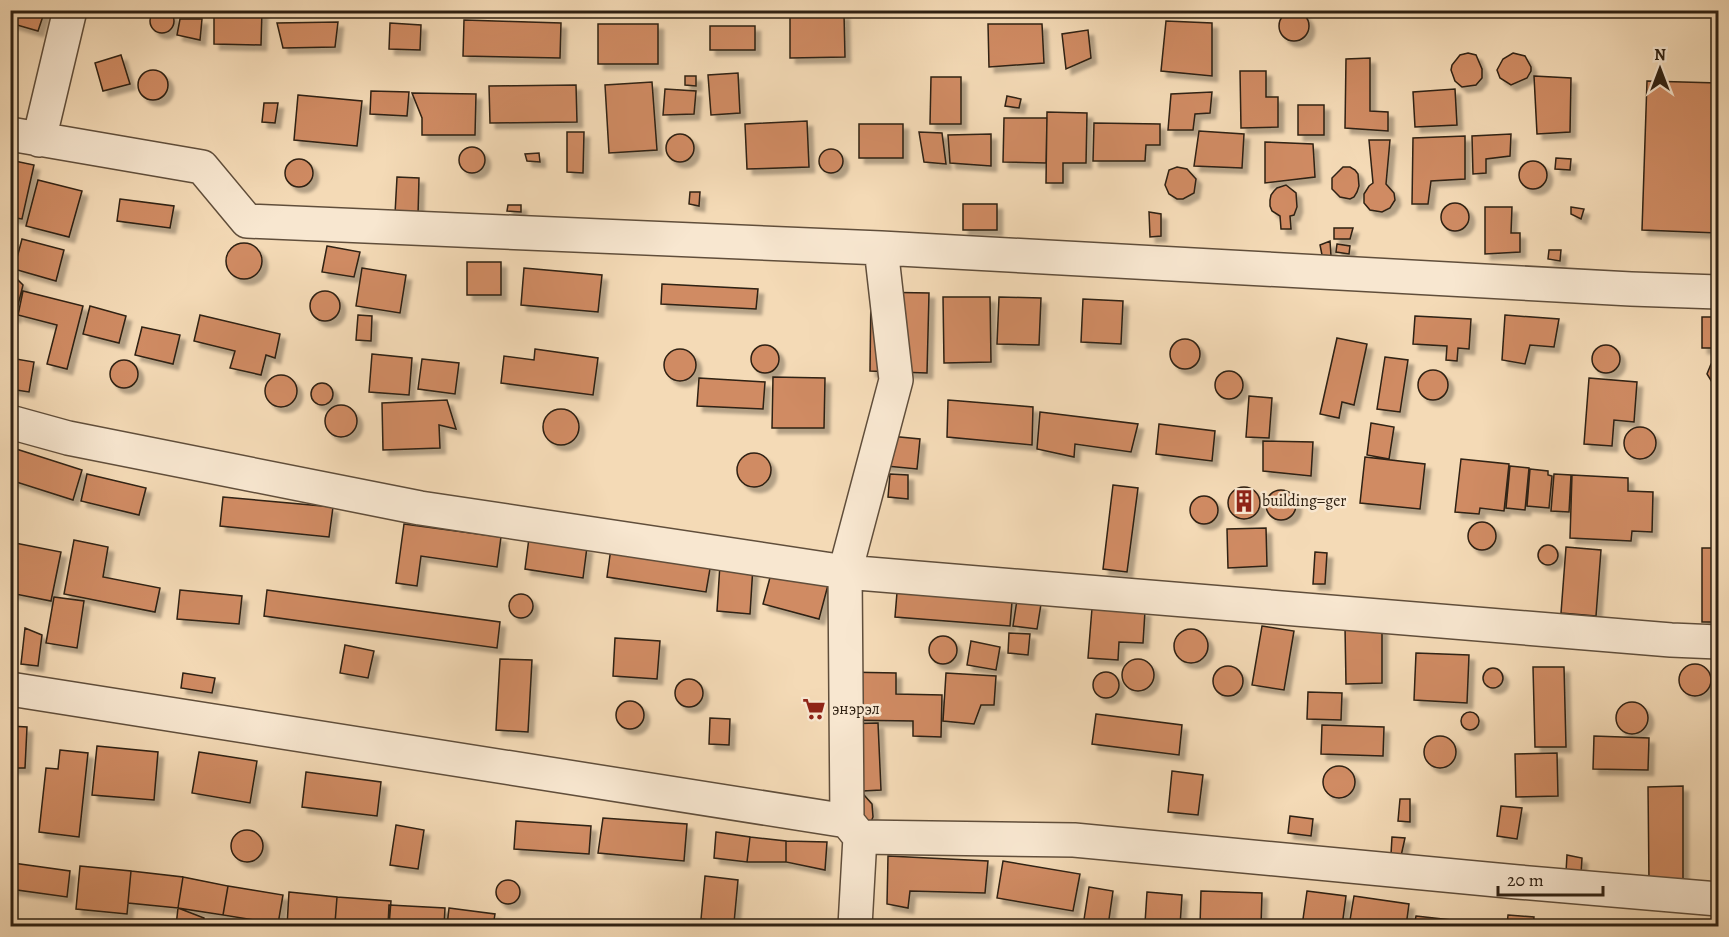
<svg xmlns="http://www.w3.org/2000/svg" width="1729" height="937" font-family="Alegreya,serif">
	<defs>
		<filter id="shadow"><feDropShadow dx="5.5" dy="5.5" stdDeviation="1.5" flood-color="#0004"/></filter>
	</defs>
	<rect width="100%" height="100%" fill="#f4dab6"/>
	<filter id="stains"><feTurbulence type="fractalNoise" baseFrequency=".00333" numOctaves="4"/><feColorMatrix values="0 0 0 0 .2 0 0 0 0 .09 0 0 0 0 .02 0 0 0 .5 -.17"/></filter>
	<radialGradient id="worn" r=".72"><stop offset=".6" stop-color="#630" stop-opacity="0"/><stop offset="1" stop-color="#630" stop-opacity=".3"/></radialGradient>
	<!-- building -->
	<path fill="#d08b63" stroke="#2e2012" stroke-width="1.5" filter="url(#shadow)" d="M150 21a12 12 0 1 1 24 0a12 12 0 1 1-24 0Z
		M10 10H45L38 31 10 23Z
		M214 10H262L261 45 214 44Z
		M1279 26a15 15 0 1 1 30 0a15 15 0 1 1-30 0Z
		M790 14H844L845 57 790 58Z
		M180 19H202L200 40 177 35Z
		M464 20 561 23 560 58 463 56Z
		M1166 21 1212 23V76L1161 71Z
		M338 22 335 47 283 48 277 23Z
		M390 23 421 25 420 50 389 49Z
		M598 24H658V64H598Z
		M988 24H1042L1044 63 989 67Z
		M710 26H755V50H710Z
		M1088 30 1091 58 1066 69 1062 34Z
		M1468 53 1476 55 1482 69V78L1476 85 1462 87 1455 81 1451 70 1452 65 1460 55Z
		M1513 53 1525 56 1531 67V71L1527 78 1511 85 1500 78 1497 70 1503 59Z
		M121 55 130 84 103 91 95 63Z
		M1370 58V111L1388 112V131L1345 128 1346 59Z
		M138 85a15 15 0 1 1 30 0a15 15 0 1 1-30 0Z
		M1240 71H1266V97H1278V127L1241 128Z
		M738 73 740 113 711 115 708 75Z
		M685 76H696V86L685 85Z
		M1534 76 1571 78 1570 132 1537 134Z
		M931 77H961V124H930Z
		M1647 81 1718 83V233L1642 230Z
		M652 82 657 150 609 153 605 85Z
		M576 85 577 122 490 123 489 86Z
		M665 89 696 91 694 114 663 115Z
		M1455 89 1457 125 1415 127 1413 92Z
		M371 91 409 92 407 116 370 114Z
		M1212 92 1210 113 1195 114 1193 130H1168L1171 94Z
		M412 93 476 94 475 135H422V118Z
		M298 95 362 101 357 146 294 140Z
		M1007 96 1021 99 1019 108 1005 106Z
		M264 103H278L275 123 262 122Z
		M1298 105H1324V135H1298Z
		M1047 112 1087 113 1086 163H1063V183H1046Z
		M1004 118H1047L1046 163 1003 162Z
		M807 121 809 167 747 169 745 124Z
		M1094 123 1160 124V145H1146L1145 161H1093Z
		M859 124H903V158H859Z
		M1199 131 1244 134 1242 168 1194 166Z
		M567 132H584L583 173 567 172Z
		M919 132 942 133 946 164 924 162Z
		M666 148a14 14 0 1 1 28 0a14 14 0 1 1-28 0Z
		M991 134V166L950 163 948 135Z
		M1511 134 1510 156 1486 159V173L1473 174 1472 136Z
		M1465 136V179L1431 181 1428 204H1412L1413 138Z
		M1369 140H1390L1386 184 1394 193 1395 200 1390 208 1382 212 1370 210 1364 203V194L1369 186 1373 183Z
		M1265 142 1313 144 1315 177 1265 183Z
		M459 160a13 13 0 1 1 26 0a13 13 0 1 1-26 0Z
		M819 161a12 12 0 1 1 24 0a12 12 0 1 1-24 0Z
		M539 153 540 162 527 161 525 154Z
		M1556 158 1571 159 1570 170 1555 169Z
		M285 173a14 14 0 1 1 28 0a14 14 0 1 1-28 0Z
		M10 160 34 165 22 219 10 217Z
		M1519 175a14 14 0 1 1 28 0a14 14 0 1 1-28 0Z
		M1177 167 1187 169 1196 179 1194 193 1183 199H1177L1169 194 1165 185 1169 170Z
		M1343 167H1350L1355 170 1358 174 1359 186 1357 192 1354 197 1350 199 1340 197 1332 189V178Z
		M397 177 419 178 418 215 395 214Z
		M38 180 82 191 69 237 26 226Z
		M1286 185 1296 193 1297 207 1294 215 1290 216 1291 229H1281L1280 216 1272 211 1270 206V200L1271 195 1274 191 1277 188Z
		M690 192H700L699 206 689 204Z
		M120 199 174 206 170 228 117 221Z
		M1441 217a14 14 0 1 1 28 0a14 14 0 1 1-28 0Z
		M963 204H997V230H963Z
		M508 205H521V212L507 211Z
		M1485 207H1512L1511 233H1520V252L1485 254Z
		M1571 207 1584 209 1581 219 1571 214Z
		M1149 212 1161 214V236L1150 237Z
		M1334 228H1353L1350 239H1334Z
		M22 239 64 250 56 281 14 269Z
		M1330 241 1331 256 1322 255 1320 245Z
		M226 261a18 18 0 1 1 36 0a18 18 0 1 1-36 0Z
		M1337 244 1350 246 1349 254 1336 252Z
		M327 246 360 252 354 277 322 272Z
		M1549 250H1561L1560 261 1548 259Z
		M467 262H501V295H467Z
		M362 268 406 275 400 313 356 306Z
		M524 268 602 275 598 312 521 305Z
		M10 279 18 280 23 285 15 317 10 316Z
		M662 284 758 289 756 309 661 304Z
		M310 306a15 15 0 1 1 30 0a15 15 0 1 1-30 0Z
		M23 291 83 306 67 369 47 364 57 325 18 315Z
		M871 292 929 293 927 373 870 371Z
		M943 297H990L991 362 944 363Z
		M999 297 1041 298 1039 345 997 344Z
		M1083 299 1123 301 1121 344 1081 342Z
		M90 306 126 316 119 343 83 334Z
		M200 315 280 334 275 358 266 355 261 375 230 368 235 351 194 341Z
		M358 315 372 316 371 341 356 340Z
		M1505 315 1559 319 1554 347 1530 345 1525 364 1502 360Z
		M1415 316 1471 319 1469 349 1458 348 1457 361 1446 360 1447 346 1413 344Z
		M1702 317H1718V348H1702Z
		M142 327 180 335 173 364 135 355Z
		M1337 338 1367 344 1354 405 1342 402 1339 418 1320 414Z
		M1170 354a15 15 0 1 1 30 0a15 15 0 1 1-30 0Z
		M1592 359a14 14 0 1 1 28 0a14 14 0 1 1-28 0Z
		M751 359a14 14 0 1 1 28 0a14 14 0 1 1-28 0Z
		M535 349 598 358 593 395 501 383 504 356 534 360Z
		M664 365a16 16 0 1 1 32 0a16 16 0 1 1-32 0Z
		M372 354 412 358 409 395 369 392Z
		M1385 357 1408 360 1400 412 1377 409Z
		M10 358 34 362 29 392 10 389Z
		M422 359 459 363 455 394 418 389Z
		M110 374a14 14 0 1 1 28 0a14 14 0 1 1-28 0Z
		M1717 362H1718V384L1712 382 1707 374 1711 364Z
		M1418 385a15 15 0 1 1 30 0a15 15 0 1 1-30 0Z
		M1215 385a14 14 0 1 1 28 0a14 14 0 1 1-28 0Z
		M265 391a16 16 0 1 1 32 0a16 16 0 1 1-32 0Z
		M773 377 825 378 824 428H772Z
		M699 378 765 382 763 409 697 406Z
		M1589 378 1637 382 1634 422 1614 420 1612 446 1584 444Z
		M311 394a11 11 0 1 1 22 0a11 11 0 1 1-22 0Z
		M1249 396 1272 398 1269 438 1246 437Z
		M447 400 456 429 439 425 440 448 383 450 382 403Z
		M948 400 1033 407 1032 445 947 437Z
		M325 421a16 16 0 1 1 32 0a16 16 0 1 1-32 0Z
		M543 427a18 18 0 1 1 36 0a18 18 0 1 1-36 0Z
		M1040 412 1138 424 1131 452 1075 444 1074 457 1037 449Z
		M1371 423 1394 427 1389 459 1367 455Z
		M1159 424 1215 431 1212 461 1156 454Z
		M1624 443a16 16 0 1 1 32 0a16 16 0 1 1-32 0Z
		M869 434 920 439 917 469 866 464Z
		M1263 441 1313 442 1311 476 1263 471Z
		M10 447 82 470 73 500 10 480Z
		M737 470a17 17 0 1 1 34 0a17 17 0 1 1-34 0Z
		M1365 457 1425 464 1420 509 1360 503Z
		M1461 459 1509 464 1504 511 1480 508 1479 514 1455 512Z
		M1510 466 1529 468 1525 510 1506 508Z
		M1530 469 1548 471V475L1552 476 1549 508 1527 506Z
		M87 474 146 488 139 515 81 501Z
		M890 474 908 475V499L888 497Z
		M1554 474 1571 475 1569 512 1551 511Z
		M1572 475 1628 478V491L1653 492 1652 532 1632 531 1631 541 1570 538Z
		M1113 485 1138 488 1127 572 1103 569Z
		M1228 503a16 16 0 1 1 32 0a16 16 0 1 1-32 0Z
		M1266 505a15 15 0 1 1 30 0a15 15 0 1 1-30 0Z
		M1190 510a14 14 0 1 1 28 0a14 14 0 1 1-28 0Z
		M223 497 333 507 329 537 220 526Z
		M1468 536a14 14 0 1 1 28 0a14 14 0 1 1-28 0Z
		M404 524 501 537 497 567 421 556 417 586 396 583Z
		M1266 528 1267 566 1228 568 1227 529Z
		M1713 535H1718V622H1702V548H1712Z
		M529 538 587 547 583 578 525 569Z
		M74 540 108 547 103 577 160 588 155 612 64 594Z
		M10 542 61 552 51 601 10 593Z
		M1538 555a10 10 0 1 1 20 0a10 10 0 1 1-20 0Z
		M1566 547 1601 550 1596 616 1561 613Z
		M611 548 711 563 706 592 607 577Z
		M1315 552 1327 553 1325 584H1313Z
		M720 564 753 566 750 614 717 611Z
		M772 570 828 585 819 619 763 604Z
		M898 580 1013 590 1010 626 895 617Z
		M180 590 242 596 239 624 177 619Z
		M267 590 500 622 497 648 264 616Z
		M509 606a12 12 0 1 1 24 0a12 12 0 1 1-24 0Z
		M54 597 84 601 77 648 46 643Z
		M1017 600 1041 604 1037 629 1013 626Z
		M1092 608 1145 611 1143 643 1119 642 1118 660 1088 658Z
		M1262 626 1294 631 1284 690 1252 685Z
		M1345 627H1382V683L1346 684Z
		M25 628 42 635 38 666 21 664Z
		M1174 646a17 17 0 1 1 34 0a17 17 0 1 1-34 0Z
		M1009 633 1030 634 1028 655 1008 653Z
		M929 650a14 14 0 1 1 28 0a14 14 0 1 1-28 0Z
		M615 638 660 641 657 679 613 676Z
		M971 641 1000 647 996 670 967 665Z
		M345 645 374 651 368 678 340 673Z
		M1416 653 1469 655 1467 703 1414 700Z
		M1122 675a16 16 0 1 1 32 0a16 16 0 1 1-32 0Z
		M500 659 532 660 528 732 496 730Z
		M1679 680a16 16 0 1 1 32 0a16 16 0 1 1-32 0Z
		M1213 681a15 15 0 1 1 30 0a15 15 0 1 1-30 0Z
		M1533 667H1564L1566 747H1535Z
		M1483 678a10 10 0 1 1 20 0a10 10 0 1 1-20 0Z
		M844 672 896 673V694L942 695 941 737 913 736V721L843 720Z
		M1093 685a13 13 0 1 1 26 0a13 13 0 1 1-26 0Z
		M183 673 215 678 212 693 181 688Z
		M946 673 996 676 994 705H981L974 724 943 721Z
		M675 693a14 14 0 1 1 28 0a14 14 0 1 1-28 0Z
		M1308 692 1342 693 1341 720 1307 719Z
		M616 715a14 14 0 1 1 28 0a14 14 0 1 1-28 0Z
		M1616 718a16 16 0 1 1 32 0a16 16 0 1 1-32 0Z
		M1461 721a9 9 0 1 1 18 0a9 9 0 1 1-18 0Z
		M1096 714 1182 725 1179 755 1092 744Z
		M710 718 730 719 729 745 709 744Z
		M878 723 881 790 844 792 842 724Z
		M1322 725 1384 727 1383 756 1321 754Z
		M10 726 27 727 25 768H10Z
		M1424 752a16 16 0 1 1 32 0a16 16 0 1 1-32 0Z
		M1594 736 1649 738 1648 770 1593 769Z
		M97 746 158 752 154 800 92 795Z
		M60 750 88 753 79 837 39 832 46 768 58 769Z
		M199 752 257 761 250 803 192 793Z
		M1557 753 1558 796 1516 797 1515 754Z
		M1323 782a16 16 0 1 1 32 0a16 16 0 1 1-32 0Z
		M1172 771 1203 775 1198 815 1168 812Z
		M306 772 381 782 377 816 302 807Z
		M1683 786V882H1649L1648 787Z
		M859 793 864 795 872 804 873 817 871 822 838 807Z
		M1400 799H1410V822L1398 821Z
		M1501 806 1522 808 1517 839 1497 836Z
		M1290 816 1313 819 1311 836 1288 833Z
		M603 818 687 824 684 861 598 853Z
		M516 821 591 826 589 854 514 849Z
		M396 825 424 830 418 869 390 865Z
		M231 846a16 16 0 1 1 32 0a16 16 0 1 1-32 0Z
		M716 832 750 837 747 862 714 858Z
		M750 837 786 841V862H747Z
		M1392 837 1405 838 1401 856 1391 854Z
		M786 841 827 842 825 870 786 862Z
		M1567 855 1582 858 1581 874 1566 872Z
		M888 856 988 861 985 893 910 891 908 908 887 904Z
		M1003 861 1080 874 1073 911 997 898Z
		M13 863 70 871 67 897 10 889Z
		M80 866 131 871 127 914 76 909Z
		M131 871 183 877 178 908 128 903Z
		M705 876 738 880 734 923 701 919Z
		M183 877 228 886 223 915 178 908Z
		M496 892a12 12 0 1 1 24 0a12 12 0 1 1-24 0Z
		M228 886 283 895 278 924 223 915Z
		M1089 887 1113 891 1108 926H1083Z
		M1201 891 1262 893 1261 926H1200Z
		M1307 891 1346 896 1342 926H1302Z
		M289 892 337 897 335 923 305 922 303 926H287Z
		M1147 892 1182 895 1180 926 1145 923Z
		M1354 896 1409 904 1406 926H1349Z
		M337 897 391 901 389 926 335 923Z
		M389 905 445 908 444 926H388Z
		M178 908 204 918 203 926H176Z
		M449 908 495 914 493 926H447Z
		M1508 915 1534 917 1533 926H1507Z
		M1416 916 1478 923V926H1414Z
		M501 922 549 924 548 926H501Z"/>
	<g fill="none" stroke-linecap="round" stroke-linejoin="round">
		<!-- minor casing -->
		<g stroke="#604e3b" stroke-width="36">
			<path id="minor" d="M10 134 202 167 247 221 881 248 1631 289 1718 292
				M39 140 70 10
				M881 248 896 380 845 572 847 821 860 837 1074 840 1518 882 1718 899
				M10 422 68 438 420 508 845 572 1671 640 1718 642
				M10 689 847 821
				M855 926 860 837"/>
		</g>
		<!-- minor -->
		<use href="#minor" stroke="#f8e7d0" stroke-width="33"/>
	</g>
	<!-- icons -->
	<defs>
		<g id="building-bare" transform="scale(1.8)"><path d="M-4-6H4V6H1V3H-1V6H-4ZM-2.5-4.3h1.7v1.8h-1.7ZM.8-4.3h1.7v1.8H.8ZM-2.5-1h1.7V.8h-1.7ZM.8-1h1.7V.8H.8Z" fill="#8f2418" stroke="#f8e7d0" stroke-width="2.5" paint-order="stroke"/></g>
		<g id="supermarket-bare" transform="scale(1.8)"><path d="M-6-5.5h2.5l.6 2H6L4.5 2H-2.5L-4.4-4H-6ZM-1.5 3.2a1.3 1.3 0 1 0 .1 0ZM3 3.2a1.3 1.3 0 1 0 .1 0Z" fill="#8f2418" stroke="#f8e7d0" stroke-width="2.5" paint-order="stroke"/></g>
	</defs>
	<g fill-rule="evenodd">
		<use href="#building-bare" x="1244" y="501"/>
		<use href="#supermarket-bare" x="814" y="709"/>
	</g>
	<g text-anchor="middle" dominant-baseline="central" stroke-width="5" stroke-linejoin="round" paint-order="stroke">
		<!-- poi labels -->
		<g font-size="16" fill="#2e2012" stroke="#f8e7d0" text-anchor="start">
			<text x="1262" y="501">building=ger</text>
			<text x="832" y="709">энэрэл</text>
		</g>
	</g>
	<!-- margin -->
	<rect width="1729" height="937" fill="none" stroke="#f4dab6" stroke-width="36"/>
	<rect x="12" y="12" width="1705" height="913" fill="none" stroke="#2e2012" stroke-width="3"/>
	<rect x="18" y="18" width="1693" height="901" fill="none" stroke="#2e2012" stroke-width="1.5"/>
	<!-- north arrow -->
	<g transform="translate(1660 69)" stroke="#f8e7d0" stroke-width="4.5" paint-order="stroke">
	<path d="M0-4.5L10 22L0 15L-10 22Z" fill="#2e2012"/>
	<text y="-9" font-size="16" font-weight="bold" text-anchor="middle" fill="#2e2012">N</text>
	</g>
	<!-- scale -->
	<path d="M1498 886v9h105v-9" fill="none" stroke="#2e2012" stroke-width="3"/>
	<text x="1507" y="886" font-size="18" fill="#2e2012" stroke="#f8e7d0" stroke-width="4.5" paint-order="stroke">20 m</text>
	<rect width="100%" height="100%" filter="url(#stains)"/>
	<rect width="100%" height="100%" fill="url(#worn)"/>
</svg>
